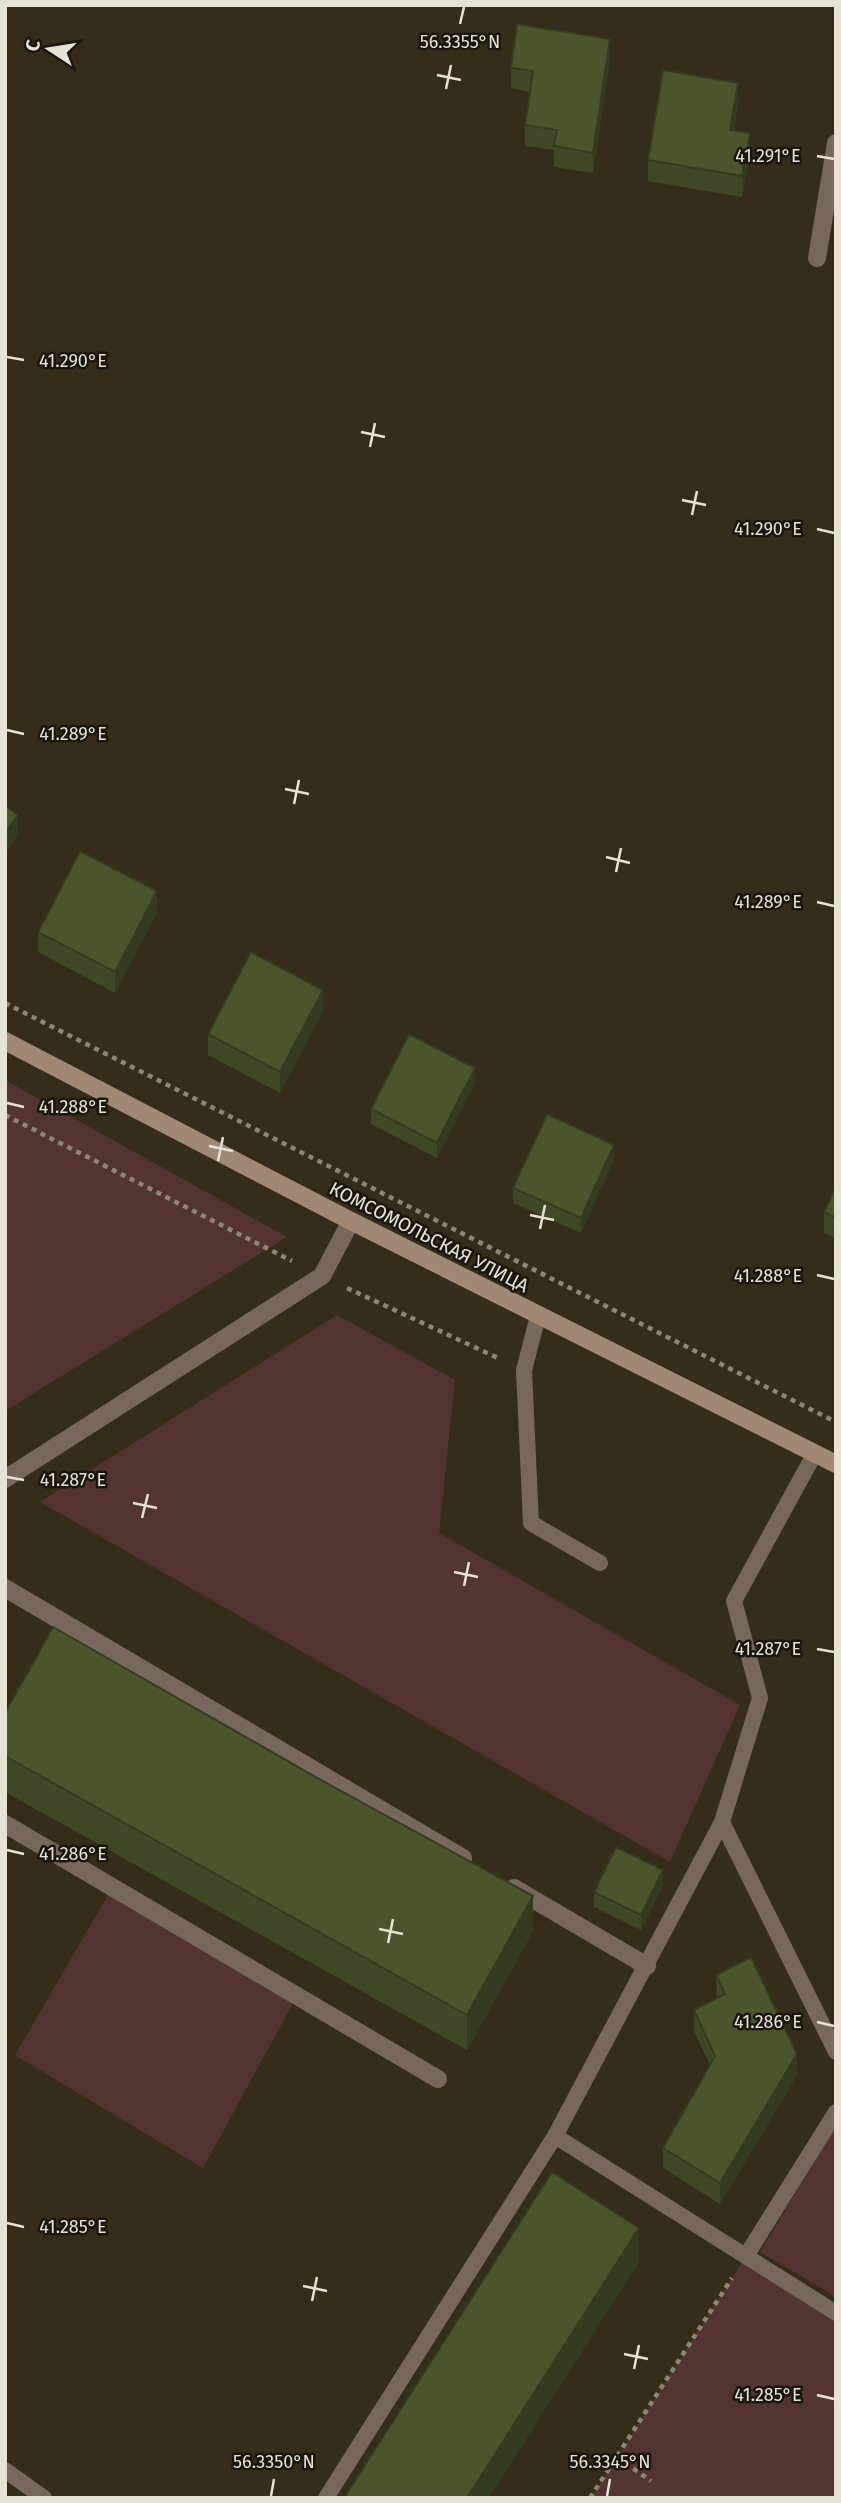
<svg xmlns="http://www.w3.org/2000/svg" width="841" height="2503" font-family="'Fira Sans',sans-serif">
	<rect width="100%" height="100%" fill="#352d1a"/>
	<!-- green -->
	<path fill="#533430" d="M5 1080 287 1237 5 1411Z
		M337 1315 455 1380 439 1533 740 1705 670 1862 40 1502Z
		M112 1888 297 1996 203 2168 15 2055Z
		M836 2125V2297L760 2252Z
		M746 2256 836 2313V2498H591Z"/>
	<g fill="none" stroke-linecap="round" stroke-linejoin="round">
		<!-- path -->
		<path stroke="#8c8676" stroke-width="4.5" stroke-dasharray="5 5" stroke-linecap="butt" d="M5 1003 836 1422
			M5 1115 292 1261
			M347 1288 498 1358
			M617 2457 651 2481
			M590 2498 732 2278"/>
		<!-- service -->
		<path stroke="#78685c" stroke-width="16" d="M538 1316 524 1370 531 1523 600 1563
			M722 1822 836 2052
			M555 2136 836 2313
			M746 2256 836 2112
			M5 2470 44 2498
			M326 2498 555 2136 722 1822 760 1698 734 1601 815 1453"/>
		<!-- minor -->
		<path stroke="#78685c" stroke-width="18" d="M817 258 836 143
			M5 1479 322 1276 351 1221
			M5 1588 463 1858
			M5 1824 438 2079
			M514 1888 647 1966"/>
		<!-- secondary -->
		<path stroke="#a18875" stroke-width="18" d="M5 1041 351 1221 836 1464"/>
	</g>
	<!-- wall -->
	<path fill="#414826" d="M610 59 593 173 554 167V150L525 146V125L530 92 511 88V68Z
		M738 104 734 130 750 154 742 197 648 181V160Z
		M157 912 115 993 38 952V932Z
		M323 1011 280 1093 208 1055V1034Z
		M475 1083 437 1158 371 1124V1109Z
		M614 1160 581 1233 513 1203V1188Z
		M836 1187V1238L824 1233V1212Z
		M5 1713 533 1931 467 2050 5 1792Z
		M663 1885 641 1930 594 1907V1892Z
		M716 1975 797 2075 720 2204 663 2168V2148L710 2065 694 2031V2010L717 1998Z"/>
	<!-- shaded-wall -->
	<path fill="#353b1f" d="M610 39V59L593 173V153Z
		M738 83V104L730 151V130Z
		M750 133V154L742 197V176Z
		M18 815V835L5 854V833Z
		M157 891V912L115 993V972Z
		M323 990V1011L280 1093V1072Z
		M475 1068V1083L437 1158V1143Z
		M614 1145V1160L581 1233V1218Z
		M663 1870V1885L641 1930V1915Z
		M533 1896V1931L467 2050V2015Z
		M797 2054V2075L720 2204V2183Z
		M639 2228V2262L489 2498H467Z"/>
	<!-- building -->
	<path fill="#4c542c" stroke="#353b1f" stroke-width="2" d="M517 24 610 39 593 153 554 146 557 130 525 125 533 71 511 68Z
		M663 70 738 83 730 130 750 133 742 176 648 160Z
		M5 805 18 815 5 833Z
		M80 851 157 891 115 972 38 932Z
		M251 952 323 990 280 1072 208 1034Z
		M409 1034 475 1068 437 1143 371 1109Z
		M547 1114 614 1145 581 1218 513 1188Z
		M836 1187V1218L824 1212Z
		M53 1627 321 1780 533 1896 467 2015 5 1756V1713Z
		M616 1847 663 1870 641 1915 594 1892Z
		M751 1957 797 2054 720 2183 663 2148 715 2056 694 2010 725 1994 716 1975Z
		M552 2172 639 2228 467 2498H344Z"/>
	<!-- ticks -->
	<path fill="none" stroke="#e7e2d6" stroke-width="2.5" d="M460 24 464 7M437 75 461 80M446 89 451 65M817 156 834 159M7 357 24 360M361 432 385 437M370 447 375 423M682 500 706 505M692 515 697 491M817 529 834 533M7 730 24 734M285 789 309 794M294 804 299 780M606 857 630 863M616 872 621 848M817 902 834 906M7 1103 24 1107M209 1146 233 1151M218 1161 223 1137M530 1215 554 1220M540 1229 545 1205M817 1275 834 1279M7 1477 24 1480M133 1503 157 1508M142 1518 148 1494M454 1572 478 1577M464 1586 469 1562M817 1649 834 1652M7 1850 24 1854M379 1929 403 1934M388 1943 393 1919M817 2022 834 2026M7 2223 24 2227M303 2286 327 2291M312 2301 317 2277M624 2354 648 2359M634 2369 639 2345M817 2395 834 2399M271 2496 274 2479M607 2496 610 2479"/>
	<g text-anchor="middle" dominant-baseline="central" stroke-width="5" stroke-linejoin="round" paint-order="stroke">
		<!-- street labels -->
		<g font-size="19" fill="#e7e2d6" stroke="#1a160e">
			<text transform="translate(429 1237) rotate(27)">КОМСОМОЛЬСКАЯ УЛИЦА</text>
		</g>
	</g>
	<g font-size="18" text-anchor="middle" fill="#e7e2d6" stroke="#1a160e" stroke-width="5" stroke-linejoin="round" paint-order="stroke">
		<text x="460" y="48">56.3355°N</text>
		<text x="768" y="162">41.291°E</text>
		<text x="73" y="367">41.290°E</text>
		<text x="768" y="535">41.290°E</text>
		<text x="73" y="740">41.289°E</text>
		<text x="768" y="908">41.289°E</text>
		<text x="73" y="1113">41.288°E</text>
		<text x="768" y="1282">41.288°E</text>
		<text x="73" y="1486">41.287°E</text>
		<text x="768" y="1655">41.287°E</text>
		<text x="73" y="1860">41.286°E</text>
		<text x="768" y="2028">41.286°E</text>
		<text x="73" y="2233">41.285°E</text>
		<text x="768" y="2401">41.285°E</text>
		<text x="274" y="2468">56.3350°N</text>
		<text x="610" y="2468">56.3345°N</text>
	</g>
	<!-- border -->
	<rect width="841" height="2503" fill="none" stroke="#e7e2d6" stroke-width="14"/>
	<!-- north arrow -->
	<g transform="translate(49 49) rotate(282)" stroke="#1a160e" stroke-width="5" paint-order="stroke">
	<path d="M0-5L12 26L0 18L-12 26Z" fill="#e7e2d6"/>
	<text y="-10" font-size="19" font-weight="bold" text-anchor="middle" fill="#e7e2d6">С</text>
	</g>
</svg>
